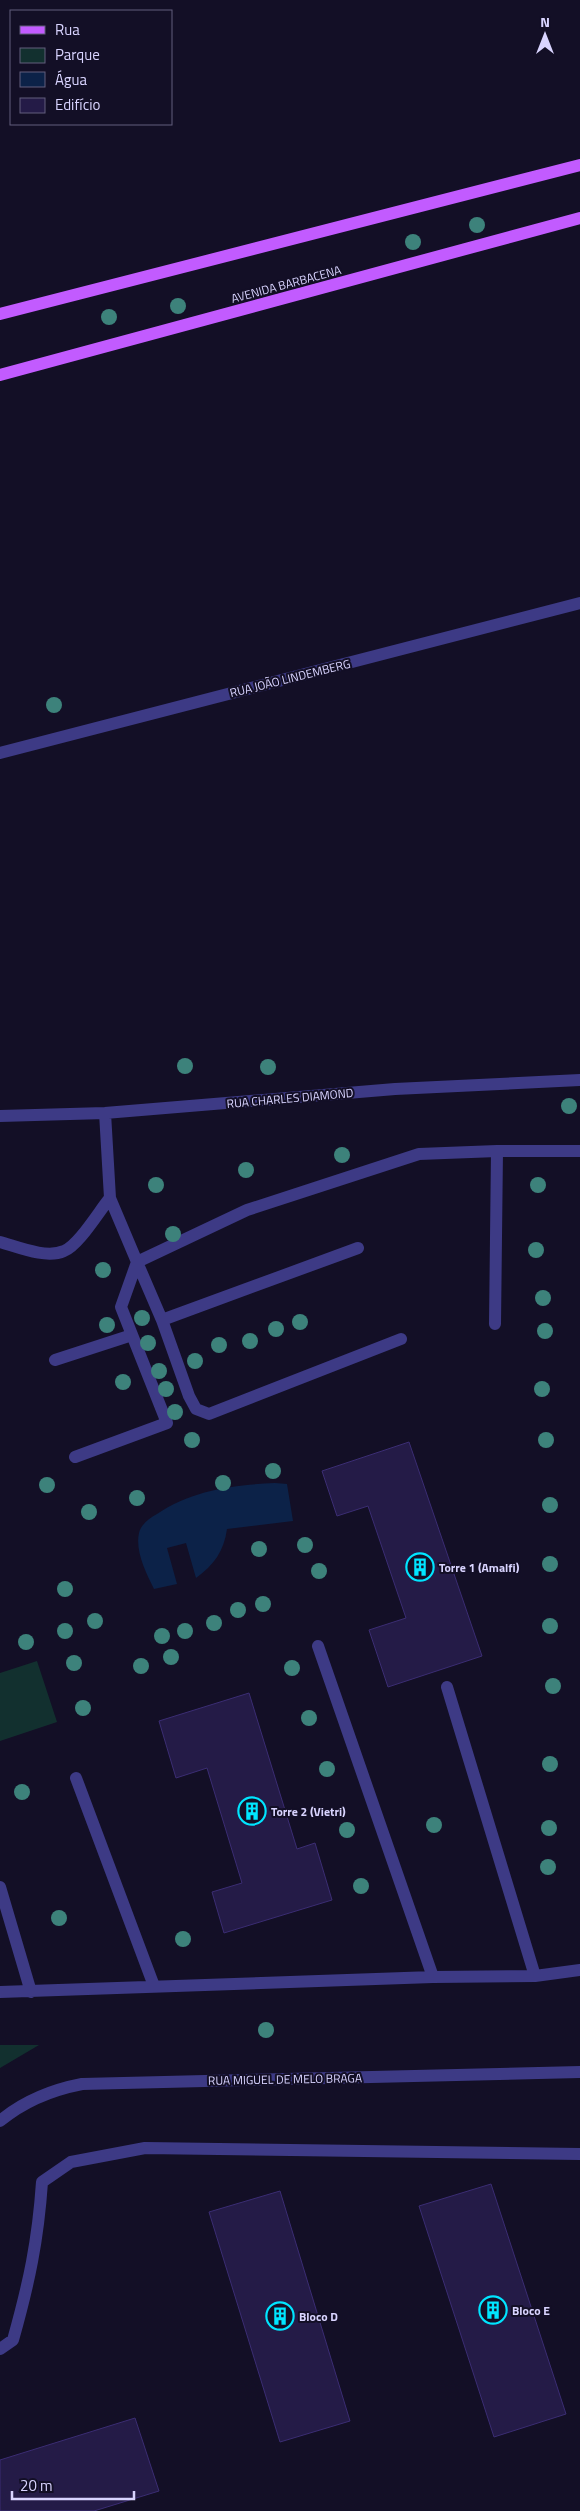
<svg xmlns="http://www.w3.org/2000/svg" width="580" height="2511" font-family="'Titillium Web',sans-serif">
	<rect width="100%" height="100%" fill="#130f26"/>
	<!-- green -->
	<path fill="#12302f" d="M37 1661 57 1722 0 1741V1673Z
		M0 2045H39L0 2068Z"/>
	<!-- water -->
	<path fill="#0c2248" d="M275 1483 287 1484 293 1521 227 1529C224 1551 214 1565 196 1578L186 1543 167 1548 177 1584 154 1589C146 1573 135 1551 139 1533 141 1524 150 1518 157 1514 192 1490 234 1485 275 1483Z"/>
	<!-- building -->
	<path fill="#241b47" stroke="#3b2d73" d="M409 1442 482 1656 388 1687 369 1630 406 1618 368 1506 337 1516 322 1471Z
		M249 1693 297 1849 315 1843 332 1900 224 1933 212 1892 242 1883 207 1768 176 1778 159 1721Z
		M491 2184 566 2414 494 2437 419 2206Z
		M280 2191 350 2421 280 2442 209 2212Z
		M135 2418 159 2491 94 2511H0V2460Z"/>
	<g fill="none" stroke-linecap="round" stroke-linejoin="round">
		<!-- minor -->
		<path stroke="#3d3a85" stroke-width="12" d="M0 753 580 603
			M105 1113 110 1198 137 1262 247 1210 419 1154 497 1151H580
			M0 1116 105 1113 395 1089 580 1080
			M0 1242C18 1247 46 1259 64 1251 79 1245 99 1211 110 1198
			M137 1262 162 1320 189 1396 196 1409 209 1414 401 1339
			M162 1320 358 1248
			M495 1324 497 1151
			M55 1360 132 1335
			M75 1457 167 1423 121 1307 137 1262
			M318 1646 433 1977
			M447 1687 535 1976
			M76 1778 154 1986
			M0 1887 31 1992
			M0 1992 433 1977 535 1976 580 1970
			M0 2121C24 2101 51 2090 82 2084L580 2072
			M0 2349 13 2340C29 2283 38 2241 42 2182L71 2162 145 2148 580 2154"/>
		<!-- major -->
		<path stroke="#c25bff" stroke-width="12" d="M0 314 580 165
			M0 375 580 218"/>
	</g>
	<!-- trees -->
	<g fill="#3d827b">
		<circle cx="477" cy="225" r="8"/>
		<circle cx="413" cy="242" r="8"/>
		<circle cx="178" cy="306" r="8"/>
		<circle cx="109" cy="317" r="8"/>
		<circle cx="54" cy="705" r="8"/>
		<circle cx="185" cy="1066" r="8"/>
		<circle cx="268" cy="1067" r="8"/>
		<circle cx="569" cy="1106" r="8"/>
		<circle cx="342" cy="1155" r="8"/>
		<circle cx="246" cy="1170" r="8"/>
		<circle cx="156" cy="1185" r="8"/>
		<circle cx="538" cy="1185" r="8"/>
		<circle cx="173" cy="1234" r="8"/>
		<circle cx="536" cy="1250" r="8"/>
		<circle cx="103" cy="1270" r="8"/>
		<circle cx="543" cy="1298" r="8"/>
		<circle cx="142" cy="1318" r="8"/>
		<circle cx="300" cy="1322" r="8"/>
		<circle cx="107" cy="1325" r="8"/>
		<circle cx="276" cy="1329" r="8"/>
		<circle cx="545" cy="1331" r="8"/>
		<circle cx="250" cy="1341" r="8"/>
		<circle cx="148" cy="1343" r="8"/>
		<circle cx="219" cy="1345" r="8"/>
		<circle cx="195" cy="1361" r="8"/>
		<circle cx="159" cy="1371" r="8"/>
		<circle cx="123" cy="1382" r="8"/>
		<circle cx="166" cy="1389" r="8"/>
		<circle cx="542" cy="1389" r="8"/>
		<circle cx="175" cy="1412" r="8"/>
		<circle cx="192" cy="1440" r="8"/>
		<circle cx="546" cy="1440" r="8"/>
		<circle cx="273" cy="1471" r="8"/>
		<circle cx="223" cy="1483" r="8"/>
		<circle cx="47" cy="1485" r="8"/>
		<circle cx="137" cy="1498" r="8"/>
		<circle cx="550" cy="1505" r="8"/>
		<circle cx="89" cy="1512" r="8"/>
		<circle cx="305" cy="1545" r="8"/>
		<circle cx="259" cy="1549" r="8"/>
		<circle cx="550" cy="1564" r="8"/>
		<circle cx="319" cy="1571" r="8"/>
		<circle cx="65" cy="1589" r="8"/>
		<circle cx="263" cy="1604" r="8"/>
		<circle cx="238" cy="1610" r="8"/>
		<circle cx="95" cy="1621" r="8"/>
		<circle cx="214" cy="1623" r="8"/>
		<circle cx="550" cy="1626" r="8"/>
		<circle cx="65" cy="1631" r="8"/>
		<circle cx="185" cy="1631" r="8"/>
		<circle cx="162" cy="1636" r="8"/>
		<circle cx="26" cy="1642" r="8"/>
		<circle cx="171" cy="1657" r="8"/>
		<circle cx="74" cy="1663" r="8"/>
		<circle cx="141" cy="1666" r="8"/>
		<circle cx="292" cy="1668" r="8"/>
		<circle cx="553" cy="1686" r="8"/>
		<circle cx="83" cy="1708" r="8"/>
		<circle cx="309" cy="1718" r="8"/>
		<circle cx="550" cy="1764" r="8"/>
		<circle cx="327" cy="1769" r="8"/>
		<circle cx="22" cy="1792" r="8"/>
		<circle cx="434" cy="1825" r="8"/>
		<circle cx="549" cy="1828" r="8"/>
		<circle cx="347" cy="1830" r="8"/>
		<circle cx="548" cy="1867" r="8"/>
		<circle cx="361" cy="1886" r="8"/>
		<circle cx="59" cy="1918" r="8"/>
		<circle cx="183" cy="1939" r="8"/>
		<circle cx="266" cy="2030" r="8"/>
	</g>
	<!-- icons -->
	<defs>
		<g id="building-ring" transform="scale(1.4375)"><circle r="9.5" fill="#130f26" stroke="#00e5ff" stroke-width="1.5"/><path d="M-4-6H4V6H1V3H-1V6H-4ZM-2.5-4.3h1.7v1.8h-1.7ZM.8-4.3h1.7v1.8H.8ZM-2.5-1h1.7V.8h-1.7ZM.8-1h1.7V.8H.8Z" fill="#00e5ff"/></g>
	</defs>
	<g fill-rule="evenodd">
		<use href="#building-ring" x="420" y="1567"/>
		<use href="#building-ring" x="252" y="1811"/>
		<use href="#building-ring" x="493" y="2310"/>
		<use href="#building-ring" x="280" y="2316"/>
	</g>
	<g text-anchor="middle" dominant-baseline="central" stroke-width="4" stroke-linejoin="round" paint-order="stroke">
		<!-- street labels -->
		<g font-size="12" fill="#d9d4ff" stroke="#130f26">
			<text transform="translate(286 284) rotate(-15)">AVENIDA BARBACENA</text>
			<text transform="translate(290 678) rotate(-14)">RUA JOÃO LINDEMBERG</text>
			<text transform="translate(290 1098) rotate(-5)">RUA CHARLES DIAMOND</text>
			<text transform="translate(285 2079) rotate(-1)">RUA MIGUEL DE MELO BRAGA</text>
		</g>
		<!-- poi labels -->
		<g font-size="12" font-weight="bold" fill="#d9d4ff" stroke="#130f26" text-anchor="start">
			<text x="439" y="1567">Torre 1 (Amalfi)</text>
			<text x="271" y="1811">Torre 2 (Vietri)</text>
			<text x="512" y="2310">Bloco E</text>
			<text x="299" y="2316">Bloco D</text>
		</g>
	</g>
	<!-- legend -->
	<rect x="10" y="10" width="162" height="115" fill="#130f26" stroke="#625e7d"/>
	<rect x="20" y="26" width="25" height="8" fill="#c25bff" stroke="#625e7d"/>
	<text x="55" y="35" font-size="15" fill="#d9d4ff">Rua</text>
	<rect x="20" y="48" width="25" height="15" fill="#12302f" stroke="#625e7d"/>
	<text x="55" y="60" font-size="15" fill="#d9d4ff">Parque</text>
	<rect x="20" y="72" width="25" height="15" fill="#0c2248" stroke="#625e7d"/>
	<text x="55" y="85" font-size="15" fill="#d9d4ff">Água</text>
	<rect x="20" y="98" width="25" height="15" fill="#241b47" stroke="#625e7d"/>
	<text x="55" y="110" font-size="15" fill="#d9d4ff">Edifício</text>
	<!-- north arrow -->
	<g transform="translate(545 35)" stroke="#130f26" stroke-width="4" paint-order="stroke">
	<path d="M0-4L9 19L0 12L-9 19Z" fill="#d9d4ff"/>
	<text y="-8" font-size="14" font-weight="bold" text-anchor="middle" fill="#d9d4ff">N</text>
	</g>
	<!-- scale -->
	<path d="M12 2491v8h122v-8" fill="none" stroke="#d9d4ff" stroke-width="2.5"/>
	<text x="20" y="2491" font-size="15" fill="#d9d4ff" stroke="#130f26" stroke-width="4" paint-order="stroke">20 m</text>
</svg>
